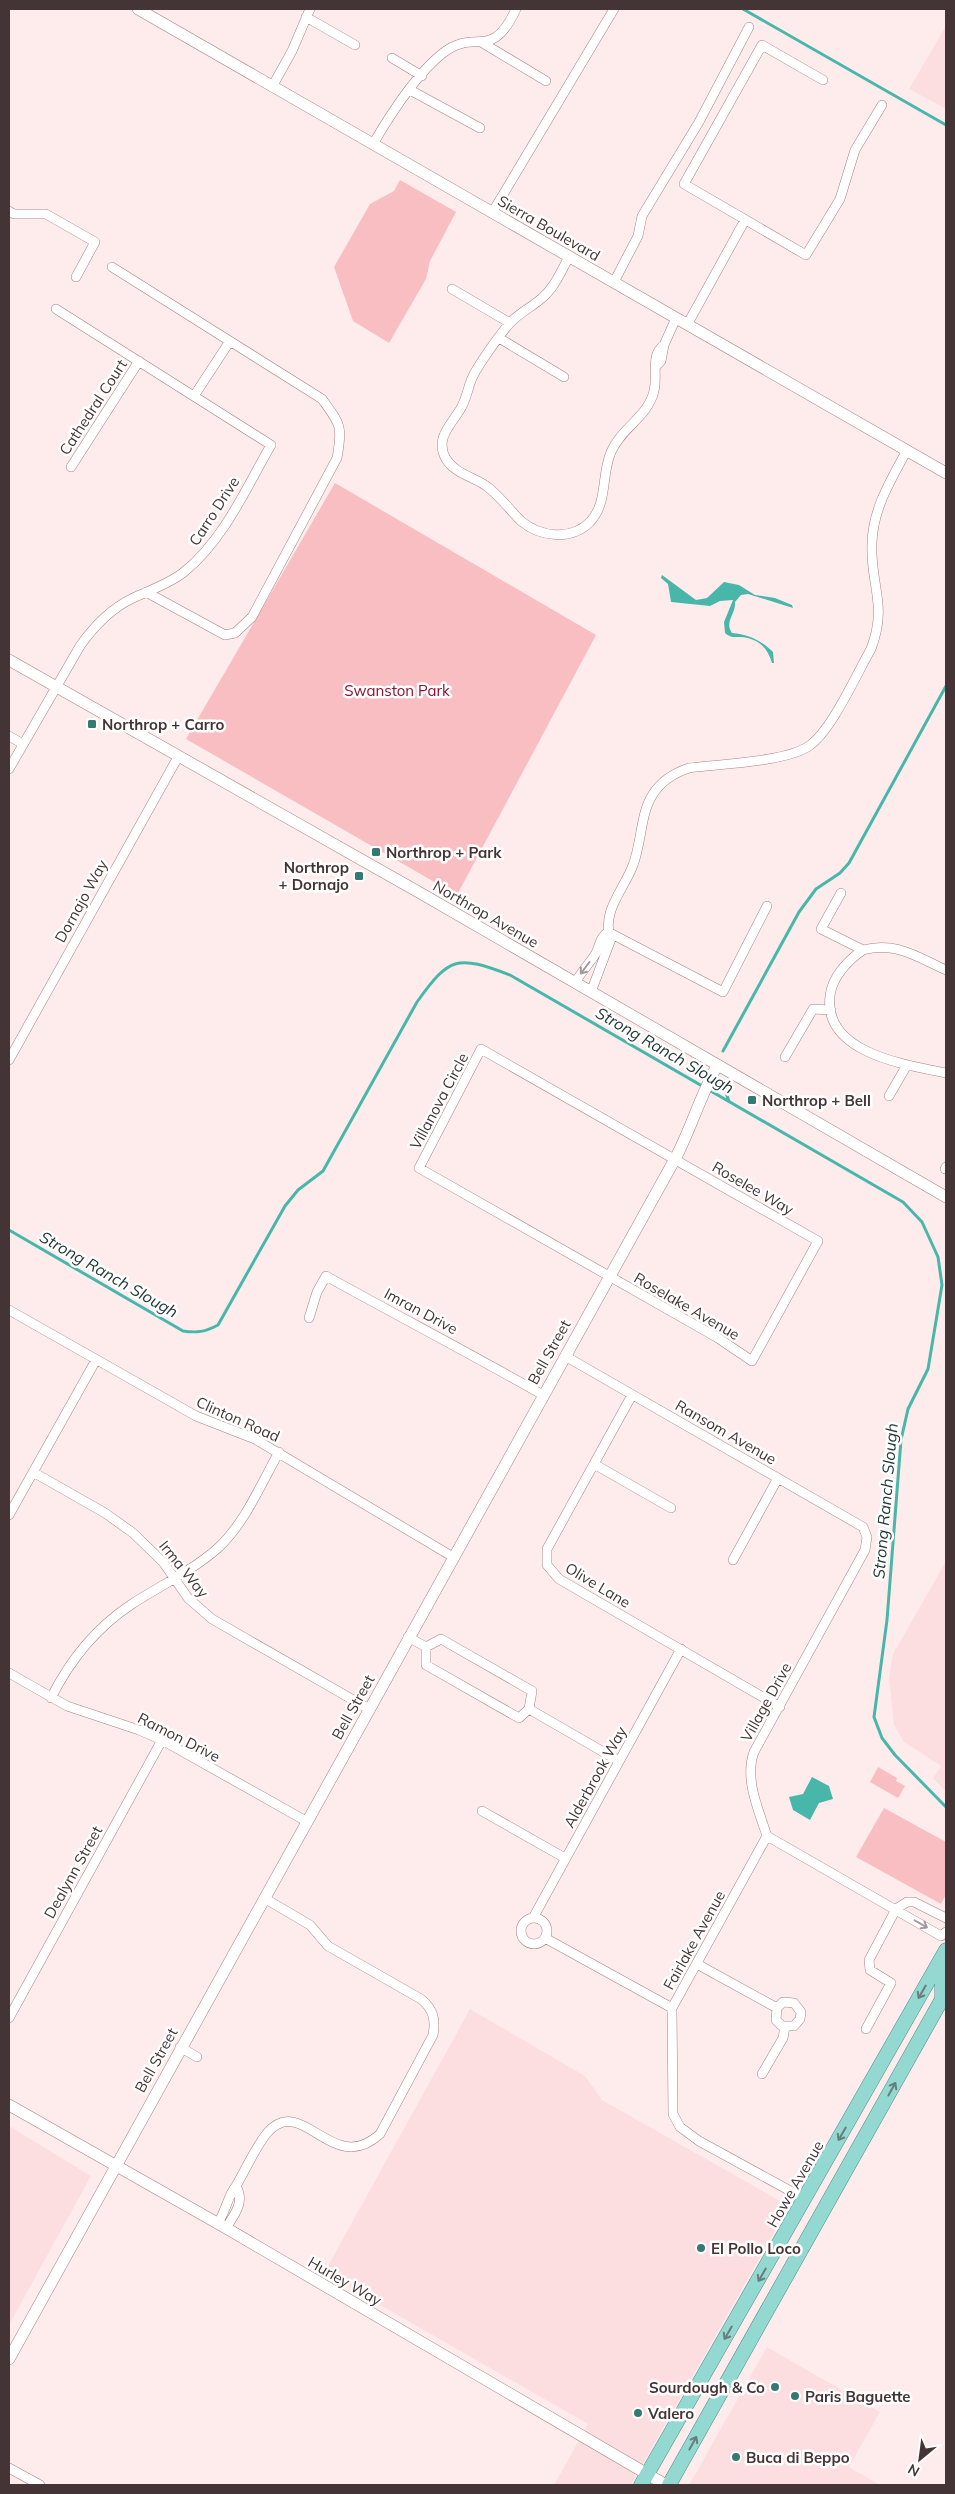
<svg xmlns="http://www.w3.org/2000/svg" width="955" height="2494" font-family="Mulish,sans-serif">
	<rect width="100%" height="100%" fill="#feeced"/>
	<!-- built -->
	<path fill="#fddee0" d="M946 26V109L909 89Z
		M946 1561V1792L933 1778 941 1766 904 1742 894 1725 889 1677 893 1654Z
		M470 2009 585 2076 602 2100 789 2206 631 2485H554L588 2424 324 2273Z
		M9 2126 91 2176 9 2325Z
		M767 2347 880 2412 849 2467 880 2485H689Z"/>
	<!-- green -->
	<path fill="#f9bec2" d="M400 180 456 212 430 261 426 279 389 343 353 321 334 267 370 204 394 191Z
		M335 483 596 635 457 895 186 739Z
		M878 1767 897 1778 896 1781 905 1786 898 1798 870 1782Z
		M884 1808 946 1842V1894L941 1904 856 1857Z"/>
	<!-- water -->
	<path fill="#48b7aa" d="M662 575 696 600 707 598 724 582 739 585 755 595 775 598 792 605 793 608 748 594 741 595 735 602C736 614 724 622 732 633 748 634 762 641 773 652L774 663H772C768 648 758 638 740 637 734 637 731 638 725 633L724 622 733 600 720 601 710 606 671 602 668 584 661 578Z
		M812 1777 829 1786 833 1799 819 1803 810 1820 793 1810 789 1797 803 1794Z"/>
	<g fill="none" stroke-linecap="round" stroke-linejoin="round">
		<!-- stream -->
		<path stroke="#48b7aa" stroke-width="3" d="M743 9 946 125
			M723 1051 799 912 816 889 840 873 849 863 946 686
			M724 1088 729 1101
			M9 1230 183 1331C197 1333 205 1332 218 1325L285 1206 298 1190 323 1171 417 1002C450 956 457 955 510 975L903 1202 922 1222 938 1257 942 1285 928 1369 908 1409 901 1440 887 1620 874 1717 882 1738 895 1755 946 1807"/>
		<!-- minor casing -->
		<g stroke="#a78183" stroke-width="10">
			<path id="minor" d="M306 17 355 45
				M481 42 546 81
				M392 58 422 76
				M823 80 762 45 684 184 806 255 840 199 855 150 882 105
				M272 87 292 51 310 9
				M410 90 480 128
				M373 144C390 115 416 74 443 53 476 27 491 63 516 9
				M9 211 14 214H46L95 242 76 277
				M492 213 614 9
				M569 257C561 271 555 287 542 298 532 307 519 313 510 323 500 334 479 364 473 376 468 386 467 398 461 408 452 424 434 438 446 459 456 475 476 477 489 488 501 498 510 510 521 521 540 537 571 541 590 522 608 503 601 475 611 452 621 428 648 417 654 391 658 375 650 355 664 345
				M112 267 322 399C340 424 343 425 337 458L252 617 235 633 225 635 146 592
				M614 282 638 236 642 216 699 122 749 27
				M452 289 510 323
				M687 325 745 220
				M499 338 564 377
				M656 366 661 361 664 345 676 318
				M194 396 230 341
				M71 467 139 361
				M9 736 23 744
				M9 769 80 646C94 626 110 609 133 598 150 590 169 584 184 572 224 540 246 488 271 445L56 309
				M841 893 821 929 863 950C896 941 917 957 946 970
				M608 932 723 992 767 906
				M863 950C848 960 832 977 830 996 823 1053 906 1065 946 1073
				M575 983C581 972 590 963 596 953 600 945 600 937 608 932
				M591 992 611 939C600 913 625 888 633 865 642 842 640 814 653 794 662 780 674 773 689 768 719 764 786 762 809 746 832 730 856 675 871 649 888 604 870 586 872 543 873 508 891 480 907 450
				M481 1049 818 1241 752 1361 718 1338 419 1168Z
				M785 1057 813 1009 831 1010
				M9 1060 178 757
				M889 1096 907 1065
				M945 1169 946 1167
				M9 1310 196 1416 255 1439 453 1557
				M309 1318 317 1292 326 1276C398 1316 471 1354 543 1395
				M565 1356 863 1527 867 1537 865 1550 754 1752C744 1779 759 1811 767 1836L941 1936 946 1932
				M632 1395 547 1549V1565L559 1579 780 1707
				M594 1464 671 1508
				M33 1472 105 1513 133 1533 163 1562 188 1598 212 1619 369 1709
				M9 1515 96 1360
				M733 1560 778 1478
				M408 1637 426 1647
				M441 1639 532 1691 529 1709 519 1718 426 1665V1647Z
				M9 1673 67 1706 139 1730 162 1740 306 1821
				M51 1698C70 1660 97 1627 132 1604 161 1585 192 1571 218 1548 245 1523 261 1484 279 1452
				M529 1709 619 1761
				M482 1811 565 1858
				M767 1836 672 2008 673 2114 680 2127 699 2141 805 2199
				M521 1931a13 13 0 1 1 26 0a13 13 0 1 1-26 0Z
				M533 1918 681 1649
				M545 1938 672 2008
				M697 1964 777 2008 776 2020 782 2026H794L800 2019 801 2012 794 2003 783 2002 777 2008
				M9 2018 162 1740
				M866 2029 891 1983 870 1970 869 1960 896 1909 907 1902H914L946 1918
				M180 2047 197 2057
				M762 2074 783 2038 785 2027
				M236 2186C246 2169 255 2148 267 2133 303 2092 332 2178 380 2134L433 2035C436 2019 433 2009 421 1999L328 1946 310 1925 264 1898
				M218 2223C226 2211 228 2195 236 2186 245 2202 235 2214 226 2228
				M9 2468 40 2485"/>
		</g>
		<!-- tertiary casing -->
		<g stroke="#a78183" stroke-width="12">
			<path id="tertiary" d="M138 9 946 473
				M9 660 422 894 946 1197
				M9 2105 226 2228 666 2485
				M9 2359 675 1159C691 1129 700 1096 717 1066"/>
		</g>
		<!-- primary casing -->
		<g stroke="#498f87" stroke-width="15">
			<path id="primary" d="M942 1999V1979L946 1972
				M641 2485 946 1950
				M669 2485 946 1992"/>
		</g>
		<!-- minor -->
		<use href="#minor" stroke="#fff" stroke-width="9"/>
		<!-- tertiary -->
		<use href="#tertiary" stroke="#fff" stroke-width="11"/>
		<!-- primary -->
		<use href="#primary" stroke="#93d9d1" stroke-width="14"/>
	</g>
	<!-- one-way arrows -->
	<defs><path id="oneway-shaft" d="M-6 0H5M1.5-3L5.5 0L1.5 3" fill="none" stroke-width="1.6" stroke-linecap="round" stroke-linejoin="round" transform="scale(1.25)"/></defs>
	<g stroke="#a29a9a">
		<use href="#oneway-shaft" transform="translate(585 968) rotate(127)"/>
		<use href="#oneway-shaft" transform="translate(921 1924) rotate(30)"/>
	</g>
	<g stroke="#687e7b">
		<use href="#oneway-shaft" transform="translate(922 1992) rotate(120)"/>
		<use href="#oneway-shaft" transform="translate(892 2089) rotate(-61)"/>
		<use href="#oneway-shaft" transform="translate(842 2134) rotate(120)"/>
		<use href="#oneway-shaft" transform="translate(762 2275) rotate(120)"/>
		<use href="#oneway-shaft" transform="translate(728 2333) rotate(120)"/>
		<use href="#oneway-shaft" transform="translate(693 2443) rotate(-61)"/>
	</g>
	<!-- markers -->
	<g fill="#337a72" stroke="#fefefe" stroke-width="2">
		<rect x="87" y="719" width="10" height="10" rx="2.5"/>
		<rect x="371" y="847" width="10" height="10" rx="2.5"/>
		<rect x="354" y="871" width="10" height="10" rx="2.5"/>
		<rect x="747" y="1095" width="10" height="10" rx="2.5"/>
		<circle cx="701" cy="2248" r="5"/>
		<circle cx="775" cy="2387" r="5"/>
		<circle cx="795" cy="2396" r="5"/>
		<circle cx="638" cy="2413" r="5"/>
		<circle cx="736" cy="2457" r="5"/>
	</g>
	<g text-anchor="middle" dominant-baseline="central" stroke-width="5" stroke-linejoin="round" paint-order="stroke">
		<!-- street labels -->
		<g font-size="15" fill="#453435" stroke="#fefefe">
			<text transform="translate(549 228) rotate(30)">Sierra Boulevard</text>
			<text transform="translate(93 407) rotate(-57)">Cathedral Court</text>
			<text transform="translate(214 511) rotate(-57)">Carro Drive</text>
			<text transform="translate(81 901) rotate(-61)">Dornajo Way</text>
			<text transform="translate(486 914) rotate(30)">Northrop Avenue</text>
			<text transform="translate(439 1101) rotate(-62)">Villanova Circle</text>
			<text transform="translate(753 1188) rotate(30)">Roselee Way</text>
			<text transform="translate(687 1306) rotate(30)">Roselake Avenue</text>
			<text transform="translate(421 1311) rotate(28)">Imran Drive</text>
			<text transform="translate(549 1352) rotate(-61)">Bell Street</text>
			<text transform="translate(238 1419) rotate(24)">Clinton Road</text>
			<text transform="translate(726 1432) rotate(30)">Ransom Avenue</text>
			<text transform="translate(184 1569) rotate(51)">Irma Way</text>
			<text transform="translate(598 1585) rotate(31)">Olive Lane</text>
			<text transform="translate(766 1702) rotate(-61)">Village Drive</text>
			<text transform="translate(353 1707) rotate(-61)">Bell Street</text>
			<text transform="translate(179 1737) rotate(27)">Ramon Drive</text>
			<text transform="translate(595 1777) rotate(-61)">Alderbrook Way</text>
			<text transform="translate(73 1872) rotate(-61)">Dealynn Street</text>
			<text transform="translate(694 1940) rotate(-61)">Fairlake Avenue</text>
			<text transform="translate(156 2060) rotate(-61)">Bell Street</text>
			<text transform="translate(795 2184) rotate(-60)">Howe Avenue</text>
			<text transform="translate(345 2281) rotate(30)">Hurley Way</text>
		</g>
		<!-- park labels -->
		<g font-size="15" fill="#8e0f31" stroke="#fefefe">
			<text x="397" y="690">Swanston Park</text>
		</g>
		<!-- poi labels -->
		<g font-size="15" font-weight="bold" fill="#453435" stroke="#fefefe" text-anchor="start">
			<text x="102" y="724">Northrop + Carro</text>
			<text x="386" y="852">Northrop + Park</text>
			<text x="349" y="867" text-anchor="end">Northrop<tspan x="349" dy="17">+ Dornajo</tspan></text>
			<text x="762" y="1100">Northrop + Bell</text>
			<text x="711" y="2248">El Pollo Loco</text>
			<text x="765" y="2387" text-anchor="end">Sourdough &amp; Co</text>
			<text x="805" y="2396">Paris Baguette</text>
			<text x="648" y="2413">Valero</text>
			<text x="746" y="2457">Buca di Beppo</text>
		</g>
		<!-- water labels -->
		<g font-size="16" font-style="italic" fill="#213a36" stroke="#fefefe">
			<text transform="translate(665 1050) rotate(30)">Strong Ranch Slough</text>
			<text transform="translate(109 1274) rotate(30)">Strong Ranch Slough</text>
			<text transform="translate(885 1501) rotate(-85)">Strong Ranch Slough</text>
		</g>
	</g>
	<!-- border -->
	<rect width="955" height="2494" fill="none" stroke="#453435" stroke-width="20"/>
	<!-- north arrow -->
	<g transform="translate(920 2459) rotate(209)" stroke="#fefefe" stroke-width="4" paint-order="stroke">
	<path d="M0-4L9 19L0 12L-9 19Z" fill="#453435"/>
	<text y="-8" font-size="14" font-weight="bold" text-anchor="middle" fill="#453435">N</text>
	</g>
</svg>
